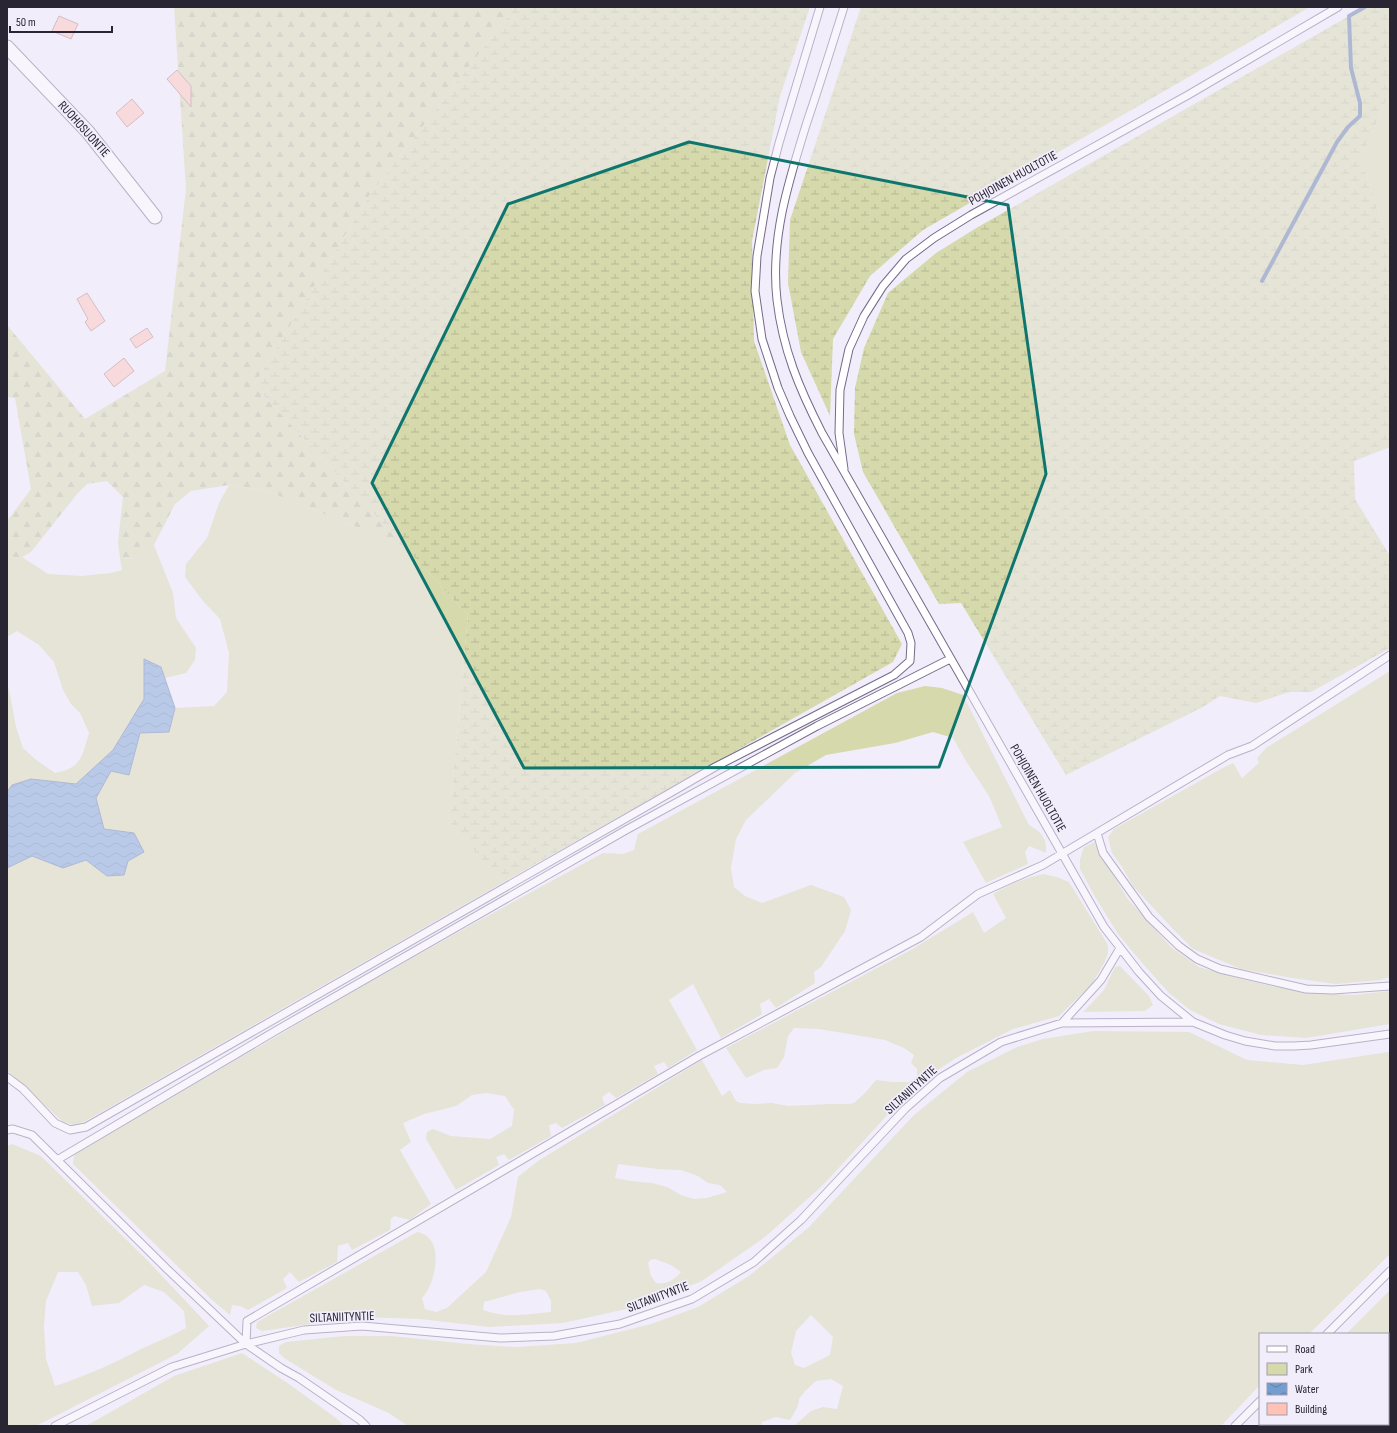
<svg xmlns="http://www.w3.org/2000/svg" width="1397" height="1433" font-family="'Sofia Sans Condensed',sans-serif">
	<defs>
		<pattern id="forest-firs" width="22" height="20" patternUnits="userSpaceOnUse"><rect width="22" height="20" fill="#d5d9ac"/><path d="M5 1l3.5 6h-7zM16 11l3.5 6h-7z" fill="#b7ba94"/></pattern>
		<pattern id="wetland-marsh" width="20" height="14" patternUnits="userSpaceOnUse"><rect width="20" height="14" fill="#d5d9ac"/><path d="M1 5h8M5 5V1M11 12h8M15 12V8" fill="none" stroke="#b7ba94"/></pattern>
		<pattern id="water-waves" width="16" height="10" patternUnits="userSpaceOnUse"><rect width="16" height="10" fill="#749dd0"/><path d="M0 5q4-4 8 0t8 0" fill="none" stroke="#5f80a9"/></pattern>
	</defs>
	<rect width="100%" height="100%" fill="#f2edfb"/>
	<!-- green -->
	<path fill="#d5d9ac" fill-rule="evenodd" d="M1390 91V247L1361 159Z
		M229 485 267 491 404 546 468 615 449 823 502 883 82 1123 73 1125 63 1122 7 1070V868L32 856 63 868 86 860 107 876 128 861 144 852 134 833 104 829 96 798 111 771 129 775 140 733 169 732 175 708 214 706 227 692 229 653 220 619 203 601 185 577 186 564 207 538 219 503Z
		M154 545 173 593 176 618 196 648 195 660 186 673 165 678 161 667 144 659V699L113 750 76 784 31 779 12 785 7 792V684L10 694 16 727 23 748 35 759 55 773C81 768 82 757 89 733L80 713 71 704 63 690 54 662 39 645 17 631 7 637V558L22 557 48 574 82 576 111 573 122 570 120 558 136 559Z
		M1390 671V977L1380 980 1336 984 1292 978 1241 969 1193 949 1172 928 1133 886 1122 867 1112 853 1108 837 1114 829 1219 770 1233 763 1242 778 1259 763 1257 758 1266 748Z
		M925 686 942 688 963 695 1029 825C1041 832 1047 837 1046 853L1029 846 1025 852 1028 864 986 883 963 842 1002 827 989 796 966 761 953 738 933 732 895 743 826 755 795 773 746 820 736 839 731 868 734 887 745 896 762 903 811 885 844 897 851 910 845 931 821 967 814 972 815 983 776 1008 769 999 760 1004 762 1014 721 1038 693 984 669 1000 697 1050 668 1068 664 1062 654 1066 658 1074 616 1098 609 1092 602 1097 605 1105 562 1128 556 1123 549 1125 551 1136 509 1160 504 1154 496 1157 499 1165 456 1190 426 1139 427 1132 433 1129 451 1136 490 1139 512 1126 514 1110 505 1096 486 1093 472 1095 456 1106 424 1114 403 1123 411 1142 400 1150 431 1204 410 1220 394 1216 391 1219 390 1230 352 1250 348 1243 338 1246 337 1262 299 1282 290 1272 283 1279 287 1288 248 1310 240 1306 232 1305 230 1315 211 1299 73 1164 74 1155 82 1150 354 991 471 925 603 853 623 854 634 850 638 834 897 693Z
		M1094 842 1127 898 1171 947 1199 967 1237 978 1271 986 1315 993 1353 995 1390 991V1024L1306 1038 1261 1035 1219 1024 1190 1010 1169 993 1143 964 1118 934 1094 895 1080 869V859L1084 847Z
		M1043 874 1057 877 1069 882 1108 945V953L1104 963 1092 984 1059 1016 1013 1029 956 1058 914 1086 823 1185 765 1237 702 1281 640 1306 563 1323 489 1327 420 1319 361 1317 262 1331 256 1328 257 1322 417 1232C446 1236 436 1284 422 1298L425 1309 436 1312 447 1308 486 1272 511 1217 518 1177 538 1161 702 1060 722 1096 730 1090 736 1101 740 1103 755 1104 772 1103 788 1106 830 1104H849L854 1103 865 1093 876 1080 892 1082H909L917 1077V1069L911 1063 914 1055 904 1048 885 1040 819 1029 794 1028 788 1036 784 1057 777 1068 764 1070 746 1078 726 1048 911 950 973 912 984 933 1006 918 993 894C1009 885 1025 878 1043 874ZM618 1164 658 1169 681 1170 698 1176 708 1183 720 1185 727 1192 707 1198 694 1199 681 1195 667 1187 652 1183 631 1181 615 1178ZM655 1259 671 1265 681 1272C675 1279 667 1285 656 1283L651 1276 648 1263 650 1260ZM540 1289 546 1291 551 1301V1312C525 1314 508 1319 483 1310L484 1302 520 1292Z
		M1120 966 1149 996 1153 1005 1145 1011 1083 1012 1104 990 1115 967Z
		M1093 1031 1189 1032 1247 1060 1303 1065 1388 1052 1390 1054V1254L1309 1334H1260V1385L1221 1426H794L811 1411 823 1407 837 1409 843 1386 831 1379 816 1381 805 1391 799 1399 798 1406 790 1420 776 1417 762 1422 761 1426H408L389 1413 336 1390 284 1358 279 1353V1346L286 1342 344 1336H392L467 1344 516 1347 576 1343 651 1324 698 1307 749 1276 808 1228 914 1115 967 1072 1017 1047 1043 1039ZM811 1315 833 1337 830 1355 804 1368 795 1365 791 1353 796 1331Z
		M12 1144 41 1156 148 1261 209 1326 177 1354 36 1426H7V1146ZM58 1272H78L86 1285 92 1306 119 1303 144 1285 164 1292 184 1311 186 1328C171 1336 156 1342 141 1349 112 1364 86 1376 55 1386L46 1359 44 1327 46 1301Z
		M1390 1290V1426H1256L1260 1422V1424H1388V1334H1346Z
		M242 1353 286 1382 336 1418 344 1426H86L174 1376Z"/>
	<!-- forest -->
	<path fill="url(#forest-firs)" d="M174 7H515L369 196 254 385 404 546 267 491 229 485 191 491 175 504 154 545 136 559 120 558 118 542 123 497 107 481 87 484 77 494 31 552 22 557 7 558V521L31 489 15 398 7 397V325L85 419 165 371 186 189Z"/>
	<!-- wetland -->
	<path fill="url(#wetland-marsh)" d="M515 7H810L780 96 752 241 754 341 790 445 902 644 893 662 502 883 449 823 468 615 254 385 369 196Z
		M861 7H1310L923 230 870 276 833 339 830 416 801 352 788 283 790 220Z
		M1365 7H1390V91L1361 159 1390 247V447L1354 461 1355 499 1390 556V648L1311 692H1289L1256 703 1220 696 1203 707 1066 775 961 603 939 604 863 472 854 434 855 388 864 348 888 293 936 253 978 227Z"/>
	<!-- water -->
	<path fill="url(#water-waves)" stroke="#5e79a1" d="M144 659 161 667 175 708 169 732 140 733 129 775 111 771 96 798 104 829 134 833 144 852 128 861 124 875 107 876 86 860 63 868 32 856 7 868V792L12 785 31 779 76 784 113 750 144 699Z"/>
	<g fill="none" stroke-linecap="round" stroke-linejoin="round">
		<!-- stream -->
		<path stroke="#5e79a1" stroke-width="4" d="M1262 281 1337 142 1348 127 1360 116V103L1351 68 1349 16 1365 7"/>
	</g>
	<!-- building -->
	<path fill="#fec3b6" stroke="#ab867d" d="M59 16 78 24 71 39 52 31Z
		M177 70 191 86V107L167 79Z
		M132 99 144 113 127 127 116 113Z
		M87 293 105 321 91 331 85 322 88 319 77 299Z
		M147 328 153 337 136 348 130 339Z
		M124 358 134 371 114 387 104 374Z"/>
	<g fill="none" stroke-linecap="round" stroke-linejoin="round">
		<!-- lane casing -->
		<g stroke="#756a88" stroke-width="9">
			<path id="lane" d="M844 7C832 45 820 84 807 122 789 180 770 238 777 300 783 350 799 388 822 433L1104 927 1139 972 1161 996 1193 1022 1225 1035 1245 1041 1275 1046H1294L1311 1045 1390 1034
				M844 469 839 433 840 390 849 349 864 316 883 286 906 259 934 238 971 215 1188 95 1338 7
				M1097 833 1103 853 1149 917 1179 946 1197 959 1220 969 1306 989 1333 990 1390 986
				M1062 1023 1101 980 1120 948
				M7 1077 23 1089 55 1123 70 1130 86 1127 677 789 715 767 894 675 910 661 911 643 908 633 808 453 790 416 778 388 762 339 755 291 757 256 770 178 779 143 820 7
				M7 1130 13 1129 32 1135 167 1269 246 1344
				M57 1160 277 1030 626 830 817 726 950 659
				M1327 1334 1390 1271
				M55 1426 172 1367 246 1344 304 1330 362 1326 500 1338 554 1336 620 1324 692 1299 754 1262 801 1220 905 1109 940 1078 1001 1042 1062 1023 1193 1022
				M366 1426 360 1420 299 1378 281 1368 246 1344 247 1321 699 1056 921 937 978 894 1043 865 1228 755 1252 746 1390 655
				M1235 1426 1260 1401"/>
		</g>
		<!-- street casing -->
		<g stroke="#756a88" stroke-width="15">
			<path id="street" d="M7 47 88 132 155 217"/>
		</g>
		<!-- lane -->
		<use href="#lane" stroke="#fff" stroke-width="7"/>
		<!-- street -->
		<use href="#street" stroke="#fff" stroke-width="13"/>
	</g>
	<!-- marked area -->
	<path d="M0 0H1397V1433H0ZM689 142 1008 205 1046 474 939 767 524 768 372 483 508 204Z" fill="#f2edfb" fill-opacity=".55" fill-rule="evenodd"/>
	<path fill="none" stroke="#0f766e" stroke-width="3" stroke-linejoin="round" d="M689 142 1008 205 1046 474 939 767 524 768 372 483 508 204Z"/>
	<g text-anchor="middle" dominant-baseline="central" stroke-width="3.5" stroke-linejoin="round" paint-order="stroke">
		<!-- street labels -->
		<g font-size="13" fill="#2a2532" stroke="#f2edfb">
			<text transform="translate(84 129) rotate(48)">RUOHOSUONTIE</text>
			<text transform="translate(1013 178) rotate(-29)">POHJOINEN HUOLTOTIE</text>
			<text transform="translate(1038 788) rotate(60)">POHJOINEN HUOLTOTIE</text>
			<text transform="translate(911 1090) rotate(-42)">SILTANIITYNTIE</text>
			<text transform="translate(658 1297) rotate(-21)">SILTANIITYNTIE</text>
			<text transform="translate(342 1317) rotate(-2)">SILTANIITYNTIE</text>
		</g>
	</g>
	<!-- border -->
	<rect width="1397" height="1433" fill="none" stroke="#2a2532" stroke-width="16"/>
	<!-- legend -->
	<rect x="1259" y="1333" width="130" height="92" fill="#f2edfb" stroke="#a29dab"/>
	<rect x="1267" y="1346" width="20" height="6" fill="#ffffff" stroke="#a29dab"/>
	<text x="1295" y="1353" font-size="12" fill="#2a2532">Road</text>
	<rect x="1267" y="1363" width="20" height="12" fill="#d5d9ac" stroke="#a29dab"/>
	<text x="1295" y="1373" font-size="12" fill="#2a2532">Park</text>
	<rect x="1267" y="1383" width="20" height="12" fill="url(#water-waves)" stroke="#a29dab"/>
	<text x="1295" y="1393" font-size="12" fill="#2a2532">Water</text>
	<rect x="1267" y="1403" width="20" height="12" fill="#fec3b6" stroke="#a29dab"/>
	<text x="1295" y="1413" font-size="12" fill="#2a2532">Building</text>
	<!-- scale -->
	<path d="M10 26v6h102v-6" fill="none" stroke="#2a2532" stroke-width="2"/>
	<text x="16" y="26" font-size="12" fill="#2a2532" stroke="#f2edfb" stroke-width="3" paint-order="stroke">50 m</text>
</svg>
